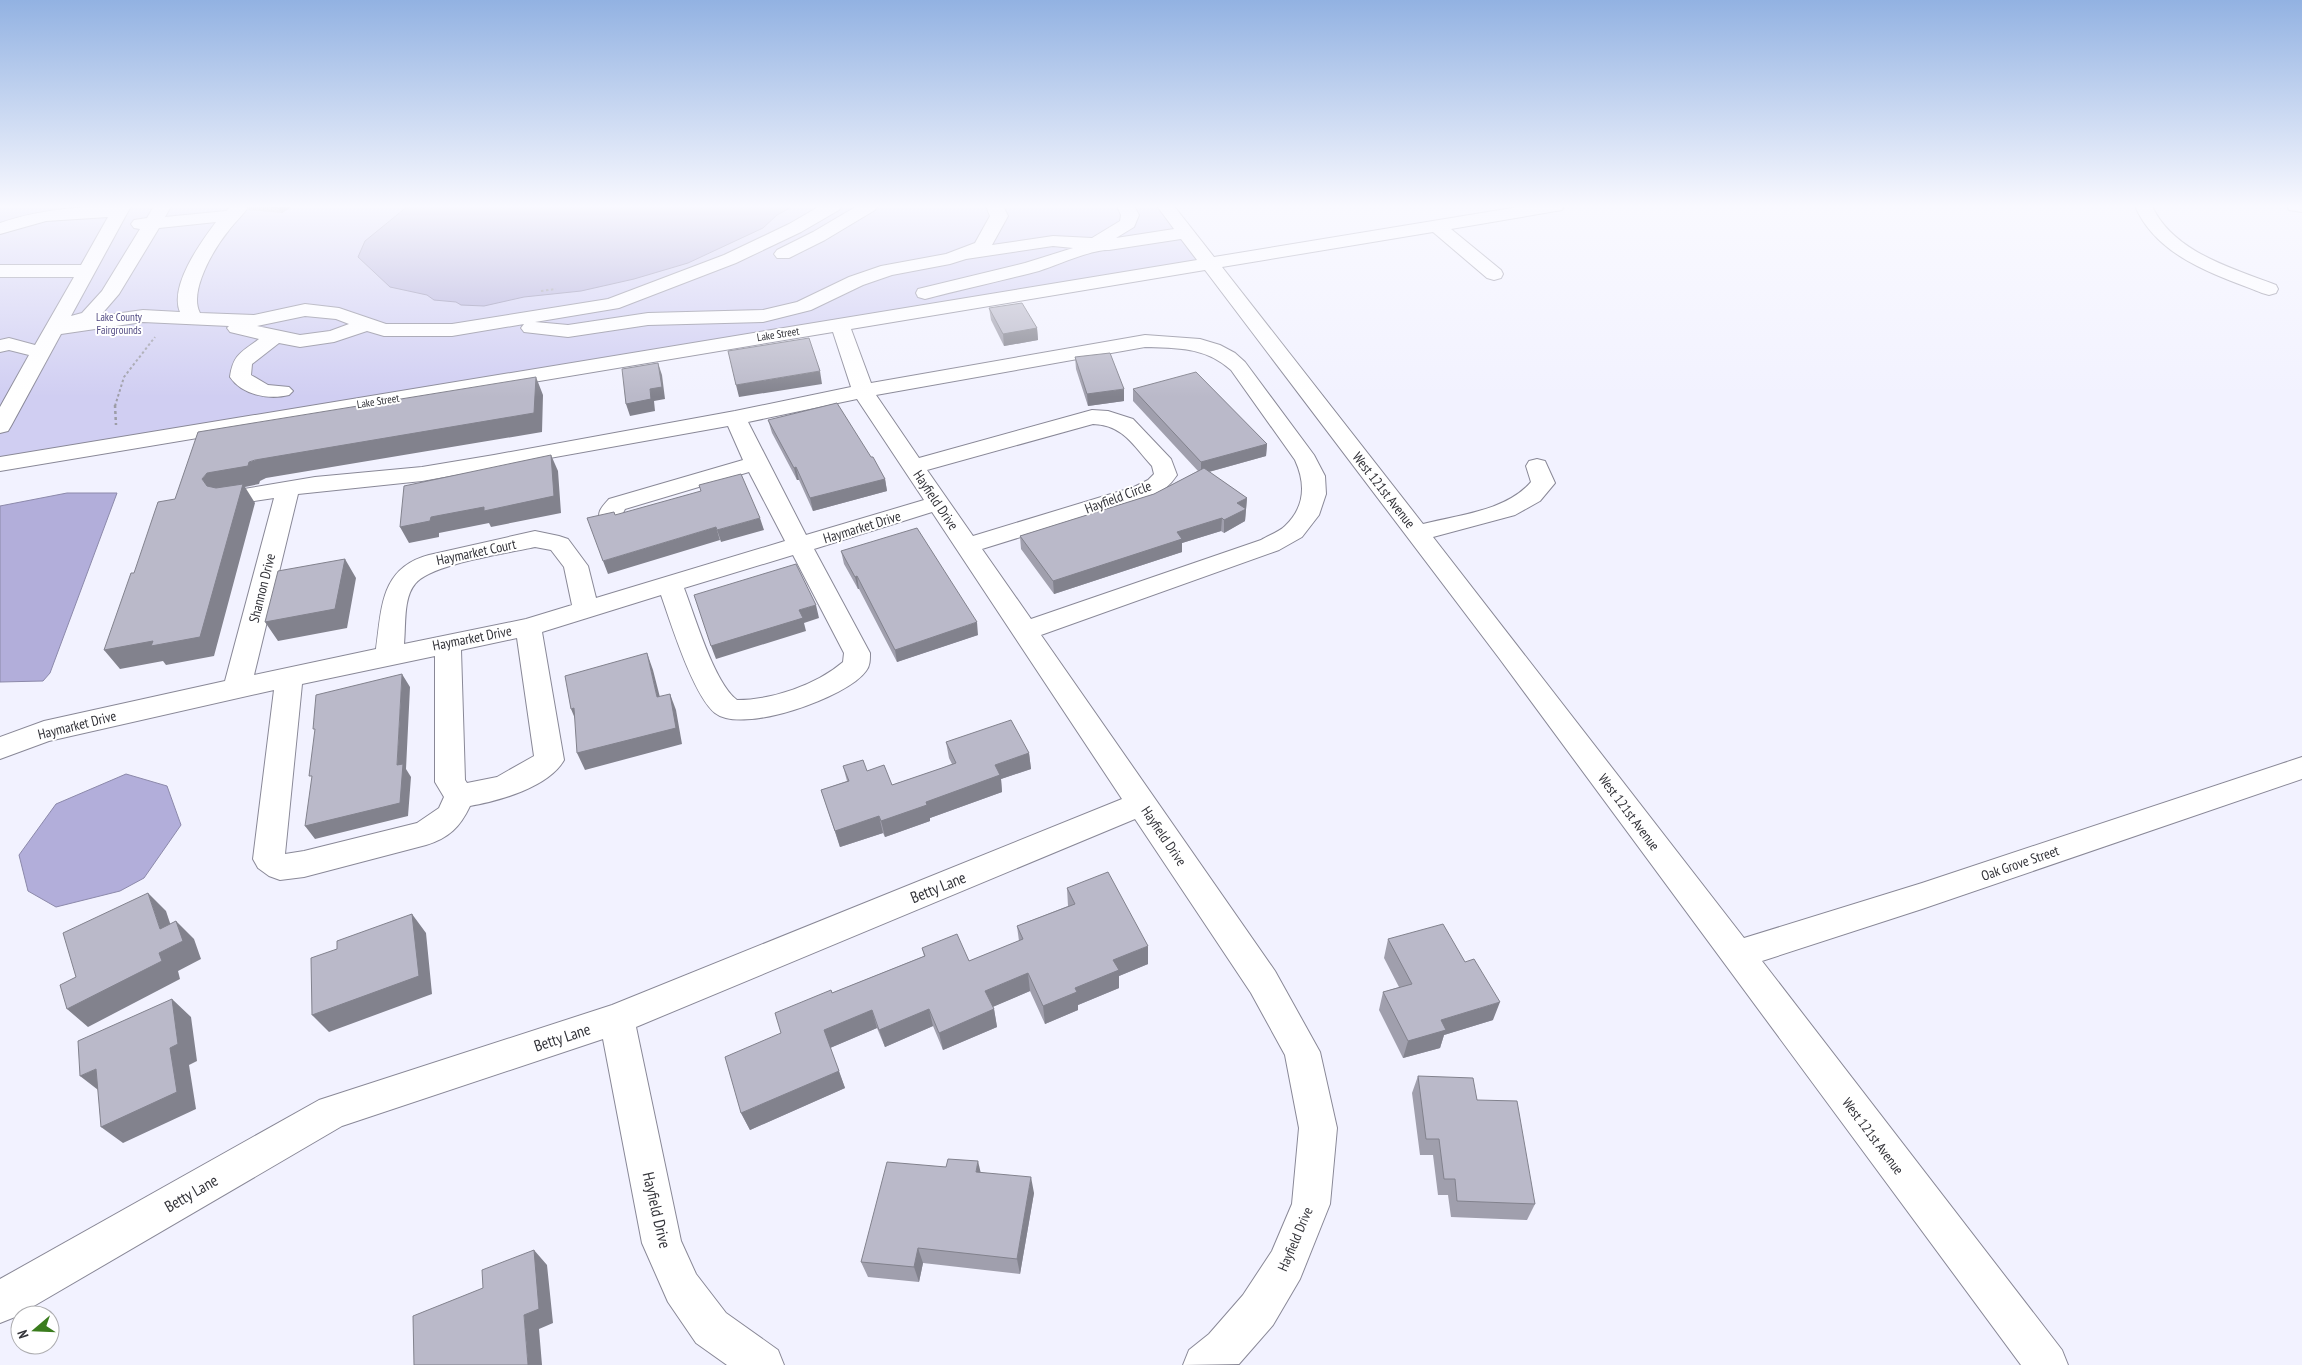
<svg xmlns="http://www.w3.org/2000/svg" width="2302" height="1365" font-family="'PT Sans Narrow',sans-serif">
	<rect width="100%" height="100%" fill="#f2f2ff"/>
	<!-- green -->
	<path fill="#d0cef2" d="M0 206H1165L1209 262 0 462Z"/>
	<!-- water -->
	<path fill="#b2aeda" stroke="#8c89aa" d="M408 206H793L777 215 763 228 688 263 634 279 581 291 524 297 484 306 461 305 456 302 434 300 427 295 390 287 358 257 365 241Z
		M67 493H117L50 673 43 681 0 682V506Z
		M126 774 167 786 181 825 144 878 120 891 56 907 28 891 19 855 56 804Z"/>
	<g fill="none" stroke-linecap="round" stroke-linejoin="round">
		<!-- minor casing -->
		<g stroke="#898897" stroke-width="2">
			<path id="minor" d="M131 206 71 316 82 313 102 291 140 229 134 228 131 224 134 220 147 218 154 206H171L165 217 226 211 231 206H249C243 215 235 222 229 230 215 247 188 291 200 313L254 315 305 304 339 308 386 324H452L608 299 724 255 789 224 820 206H841L839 210 801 232 736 263 619 308 535 322 568 325 648 313 763 310 797 302 849 277 881 266 946 254 975 243 990 216 986 206H1003L1008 216 992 245 1053 236 1092 238 1120 221 1121 215 1117 206H1134L1139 215 1134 227 1116 238 1174 229 1157 206H1174L1214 257 1524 206H1564L1562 210 1556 211 1451 229 1501 270 1503 274 1501 278 1494 280 1487 278 1433 232 1222 267 1423 524C1458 515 1506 511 1531 482L1526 466 1529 461 1537 459 1545 461 1555 483 1540 501 1515 515 1433 537 1744 938 1922 883 2302 757V779L1922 909 1762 961 2062 1350 2068 1365H2021L1499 658 1205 270 851 329 871 383 1145 335 1200 339 1220 345 1235 353 1245 362 1314 455 1325 476 1326 494 1319 515 1302 537 1279 550 1041 635 1275 971 1320 1052 1337 1128 1330 1204 1300 1279 1273 1325 1239 1364 1183 1365 1189 1350 1209 1334 1243 1295 1272 1251 1292 1204 1299 1128 1285 1055 1251 993 1135 819 636 1027 681 1241 696 1274 726 1313 778 1350 784 1365H727L696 1343 668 1302 642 1243 603 1039 342 1126 15 1317 0 1323V1279L319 1100 612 1005 1122 799 932 512 814 549 870 653C870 660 870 666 866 671 848 697 742 735 715 713 693 695 671 623 661 595L542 632 564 760C549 787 499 801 470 806 460 827 449 838 426 845L304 877 280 880 269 876 258 868 253 859 274 690 49 741 0 759V737L44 721 225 681 274 498 228 505 220 503 216 498 220 493 315 477 422 467 494 455 735 411 851 387 833 332 0 471V457L1197 260 1181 239 1109 250C1093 249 1057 265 1039 271 1001 281 963 289 925 299L918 297 916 293 918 289 1025 263 1073 248 1053 246 966 259 950 264 892 275 863 285 811 310 763 322 648 325 568 337 524 332 521 328 524 324 452 336H384L367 331 334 342 300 347 279 343 252 364 251 375 268 385 289 387 293 391 289 395C269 400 242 395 230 377 233 354 242 352 259 339L230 332 227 328 229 326 143 322 61 334 11 426 8 431 0 433V407L29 355 9 350 0 352V340L9 338 35 345 74 277H0V265H81L108 217 46 221 0 234V223C43 208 87 206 131 206ZM216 222C201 242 169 286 180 312L143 310 100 316 119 294 159 228ZM305 316 336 319 349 324 330 331 300 335 257 326ZM1145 347C1178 348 1205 347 1231 370L1295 460C1306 484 1305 507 1285 526 1279 532 1269 535 1261 540L1031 619 982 549 1150 497C1162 491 1170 486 1177 475L1171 459 1133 419 1108 411 1092 410 919 458 876 395ZM857 399 924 500 806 535 748 422ZM1093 424C1123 425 1133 445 1152 466L1154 474 1148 480 1134 487 973 536 927 470ZM728 426 743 460 609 499C602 507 595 513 602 523L610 525 618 523 625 509 749 472 785 541 596 598 588 566 568 539 559 536 535 531 429 555C380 568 382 608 376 649L254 675 298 494 422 481ZM535 547 551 550 564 567 572 605 526 619 404 644C406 626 403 598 415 584 430 564 509 553 535 547ZM793 555 844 653 843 662C816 685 772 700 737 700 714 683 695 616 684 588ZM517 638 534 756 497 777 467 783 465 780 461 650ZM435 656V782L444 797 439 808 417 823 304 851 285 854 302 684Z
				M857 206H877L875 210 825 240 789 258H777L774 254 777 250 813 232Z
				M2135 206H2152C2173 252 2232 268 2276 285L2278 289 2276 293 2269 295 2262 293C2214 274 2157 257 2135 206Z
				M2287 206H2302V212L2289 210Z"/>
		</g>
		<!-- path-far1 -->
		<path stroke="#9d9da7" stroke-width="2" stroke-dasharray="2.5 2.5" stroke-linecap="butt" d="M541 291 556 289
			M115 406 124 377 155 337"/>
		<!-- path -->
		<path stroke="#9d9da7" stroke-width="2.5" stroke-dasharray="3 3" stroke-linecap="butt" d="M115 405 116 425"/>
		<!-- minor -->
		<use href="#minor" fill="#fff" fill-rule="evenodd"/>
	</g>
	<!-- wall -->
	<path fill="#a09fad" d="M246 206H293L282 213 248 210Z
		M989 308 1037 328 1038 340 1004 346 991 320Z
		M1075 357 1124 401 1088 406 1076 369Z
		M1133 389 1267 444 1266 456 1209 472 1247 498 1245 521 1224 533 1221 531 1182 543V552L1054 594 1021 549 1020 536 1154 494 1198 471 1133 401Z
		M768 420 871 457 885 479 887 491 813 511 799 480H797L772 433Z
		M841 551 978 635 897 662 859 589H858L844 564Z
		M946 742 1029 753 1031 769 1001 779 1002 792 930 818V821L885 837 883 833 840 847 821 790 847 781 843 766 867 771 892 785 942 768 952 764 949 758Z
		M1067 888 1148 964 1119 976V988L1078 1005V1010L1045 1024 1030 991 992 1007 994 1009 997 1027 943 1050 933 1026 885 1047 877 1028 830 1048 845 1088 750 1130 741 1113 781 1033 832 993 924 956 922 948 969 961 1019 941 1017 926 1068 906Z
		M1388 939 1493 1020 1444 1035 1440 1048 1403 1058 1379 1010 1383 992 1399 987 1384 958Z
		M1418 1076 1477 1100 1535 1204 1527 1220 1451 1217 1448 1195H1438L1433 1155H1420L1412 1093Z
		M981 1172 1034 1193 1020 1274 923 1263 919 1282 868 1277 861 1262Z"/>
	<!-- shaded-wall -->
	<path fill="#82828d" d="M281 206H293L282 213 279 208Z
		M1037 328 1038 340 1004 346 1003 334Z
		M658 363 662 375 665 399 654 401 655 411 630 416 626 404 650 389Z
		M820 371 822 384 739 397 736 385Z
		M536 377 543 395 542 432 266 478 260 481 259 484 245 487 255 503 214 656 166 665 163 661 120 669 104 650 214 498 202 479 207 473 249 462Z
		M1124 389V401L1088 406 1087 394Z
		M1267 444 1266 456 1201 474V462Z
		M551 455 558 471 561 513 491 527 489 523 439 533V537L409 543 400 527 431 517Z
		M796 467 799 480H797L794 468Z
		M885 479 887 491 813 511 810 498Z
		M1247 498 1245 521 1224 533V520L1237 503Z
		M760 518 764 530 721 542 717 530Z
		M1222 518 1221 531 1182 543V552L1054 594 1053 581 1177 532Z
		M716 527 720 540 608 574 603 561Z
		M345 559 356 578 347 628 278 641 265 622Z
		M857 576 859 589H858L855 577Z
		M816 605 819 618 804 623 806 631 716 659 711 646 799 610Z
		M977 622 978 635 897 662 895 650Z
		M647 653 653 670 664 713 657 697Z
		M402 674 410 687 406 769 411 777 408 816 315 839 305 826 397 765Z
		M670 694 676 710 682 744 585 770 577 753Z
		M574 708 578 726 571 709Z
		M1029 753 1031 769 1001 779 1002 792 930 818V821L885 837 881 821 926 802 995 765Z
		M879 816 883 833 840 847 835 831Z
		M148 893 166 911 177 944 176 921 194 939 201 959 178 971 180 979 88 1027 67 1009 159 953 160 929Z
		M412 914 426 933 432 994 329 1032 312 1015Z
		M1148 946V964L1119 976V988L1078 1005V1010L1045 1024 1043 1006 1113 960Z
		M1028 973 1030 991 988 1009 985 991Z
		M172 999 191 1017 197 1061 189 1065 196 1109 123 1143 101 1127 170 1048Z
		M1500 1002 1493 1020 1444 1035 1440 1048 1403 1058 1408 1041 1441 1020Z
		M929 1009 933 1026 885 1047 879 1030Z
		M994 1009 997 1027 943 1050 939 1033Z
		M872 1010 877 1028 830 1048 824 1030Z
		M96 1069 102 1093 80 1076Z
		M839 1071 845 1088 750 1130 741 1113Z
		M978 1161 982 1178 976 1172Z
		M1031 1177 1034 1193 1020 1274 1017 1259Z
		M918 1248 923 1263 919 1282 914 1267Z
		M534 1250 547 1265 553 1323 539 1329 542 1365H528L524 1315Z"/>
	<!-- building -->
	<path fill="#bab9c9" stroke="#82828d" d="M263 206H281L279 208Z
		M1022 303 1037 328 1003 334 989 308Z
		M809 338 820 371 736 385 728 351Z
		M1110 353 1124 389 1087 394 1075 357Z
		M658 363 662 387 650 389 651 399 626 404 622 369Z
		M1196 372 1267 444 1201 462 1133 389Z
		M536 377 534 413 255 460 249 462 248 466 207 473 202 479 207 486 216 488 243 484 200 637 151 646 153 641 104 650 131 573H134L158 502 175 499 198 432Z
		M837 403 871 457H873L885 479 810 498 796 467 794 468 768 420Z
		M551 455 554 496 484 511V507L431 517 430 521 400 527 404 486Z
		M1204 468 1247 498 1237 503 1246 509 1224 520 1222 518 1177 532 1182 539 1053 581 1020 536 1154 494Z
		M741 474 760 518 717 530 716 527 603 561 587 518 614 512 615 515 701 491 699 485Z
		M917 528 977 622 895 650 857 576 855 577 841 551Z
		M345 559 335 609 265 622 278 571Z
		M796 564 816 605 799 610 803 618 711 646 694 595Z
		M647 653 657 697 670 694 676 728 577 753 574 708 571 709 565 676Z
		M402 674 397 765 403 764 400 803 305 826 312 776H309L315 729H313L316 695Z
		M1011 720 1029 753 995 765 1000 775 926 802 927 805 881 821 879 816 835 831 821 790 849 781 843 766 863 760 867 771 884 765 892 785 942 768 956 763 946 742Z
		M1108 872 1148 946 1113 960 1119 970 1075 988 1077 992 1043 1006 1028 973 985 991 994 1009 939 1033 929 1009 879 1030 872 1010 824 1030 839 1071 741 1113 725 1057 781 1033 775 1013 831 990 832 993 925 956 922 948 957 934 969 961 1023 939 1017 926 1075 904 1067 888Z
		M148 893 160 929 176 921 183 941 159 953 162 961 67 1009 60 985 76 977 63 933Z
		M412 914 419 976 312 1015 311 958 337 949V941Z
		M1443 924 1465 962 1474 959 1500 1002 1441 1020 1446 1030 1408 1041 1383 992 1412 984 1388 939Z
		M172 999 178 1044 170 1048 177 1092 101 1127 96 1069 80 1076 78 1041Z
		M1418 1076 1473 1078 1477 1100 1517 1101 1535 1204 1457 1201 1455 1179H1444L1439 1139H1426Z
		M948 1159 978 1161 976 1172 1031 1177 1017 1259 918 1248 914 1267 861 1262 887 1162 946 1167Z
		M534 1250 539 1309 524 1315 528 1365H414L413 1316 483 1288 482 1270Z"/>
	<!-- sky -->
	<linearGradient id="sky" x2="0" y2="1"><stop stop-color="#92b2e2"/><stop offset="0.52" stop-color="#f9f9ff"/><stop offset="1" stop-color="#f9f9ff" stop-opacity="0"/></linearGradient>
	<rect width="2302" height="397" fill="url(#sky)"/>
	<g text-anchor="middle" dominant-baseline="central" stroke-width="4" stroke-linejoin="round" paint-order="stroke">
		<!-- far-park labels -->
		<g font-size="11" fill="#514a82" stroke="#fff">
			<text x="119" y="317">Lake County<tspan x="119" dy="13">Fairgrounds</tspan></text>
		</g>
		<!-- far-street labels -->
		<g font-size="11" fill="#333339" stroke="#fff">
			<text transform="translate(778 334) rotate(-9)">Lake Street</text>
			<text transform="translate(378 401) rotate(-9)">Lake Street</text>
		</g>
		<!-- street labels -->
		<g font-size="14" fill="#333339" stroke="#fff">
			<text transform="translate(1384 490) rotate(52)">West 121st Avenue</text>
			<text transform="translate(1118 497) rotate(-20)">Hayfield Circle</text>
			<text transform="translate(936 500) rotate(56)">Hayfield Drive</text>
			<text transform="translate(862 527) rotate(-17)">Haymarket Drive</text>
			<text transform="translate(476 552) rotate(-12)">Haymarket Court</text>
			<text transform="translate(262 588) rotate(-76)">Shannon Drive</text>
			<text transform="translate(472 638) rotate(-11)">Haymarket Drive</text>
			<text transform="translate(77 725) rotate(-14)">Haymarket Drive</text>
			<text transform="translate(1629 812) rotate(53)">West 121st Avenue</text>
			<text transform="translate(1164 836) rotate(56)">Hayfield Drive</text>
			<text transform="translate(2020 863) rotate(-19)">Oak Grove Street</text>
			<text transform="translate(1873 1136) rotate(53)">West 121st Avenue</text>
			<text transform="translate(1295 1239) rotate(-67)">Hayfield Drive</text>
		</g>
		<!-- near-street labels -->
		<g font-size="16" fill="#333339" stroke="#fff">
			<text transform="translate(938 887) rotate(-22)">Betty Lane</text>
			<text transform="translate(562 1037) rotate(-18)">Betty Lane</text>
			<text transform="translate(191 1193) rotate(-30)">Betty Lane</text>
			<text transform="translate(657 1210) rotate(77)">Hayfield Drive</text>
		</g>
	</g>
	<!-- north arrow -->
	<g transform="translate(35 1330) rotate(251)"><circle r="24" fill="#ffffff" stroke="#adadb0"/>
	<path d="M0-4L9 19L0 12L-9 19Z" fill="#3a7c1d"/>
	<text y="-8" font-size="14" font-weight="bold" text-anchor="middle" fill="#333339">N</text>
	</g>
</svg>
